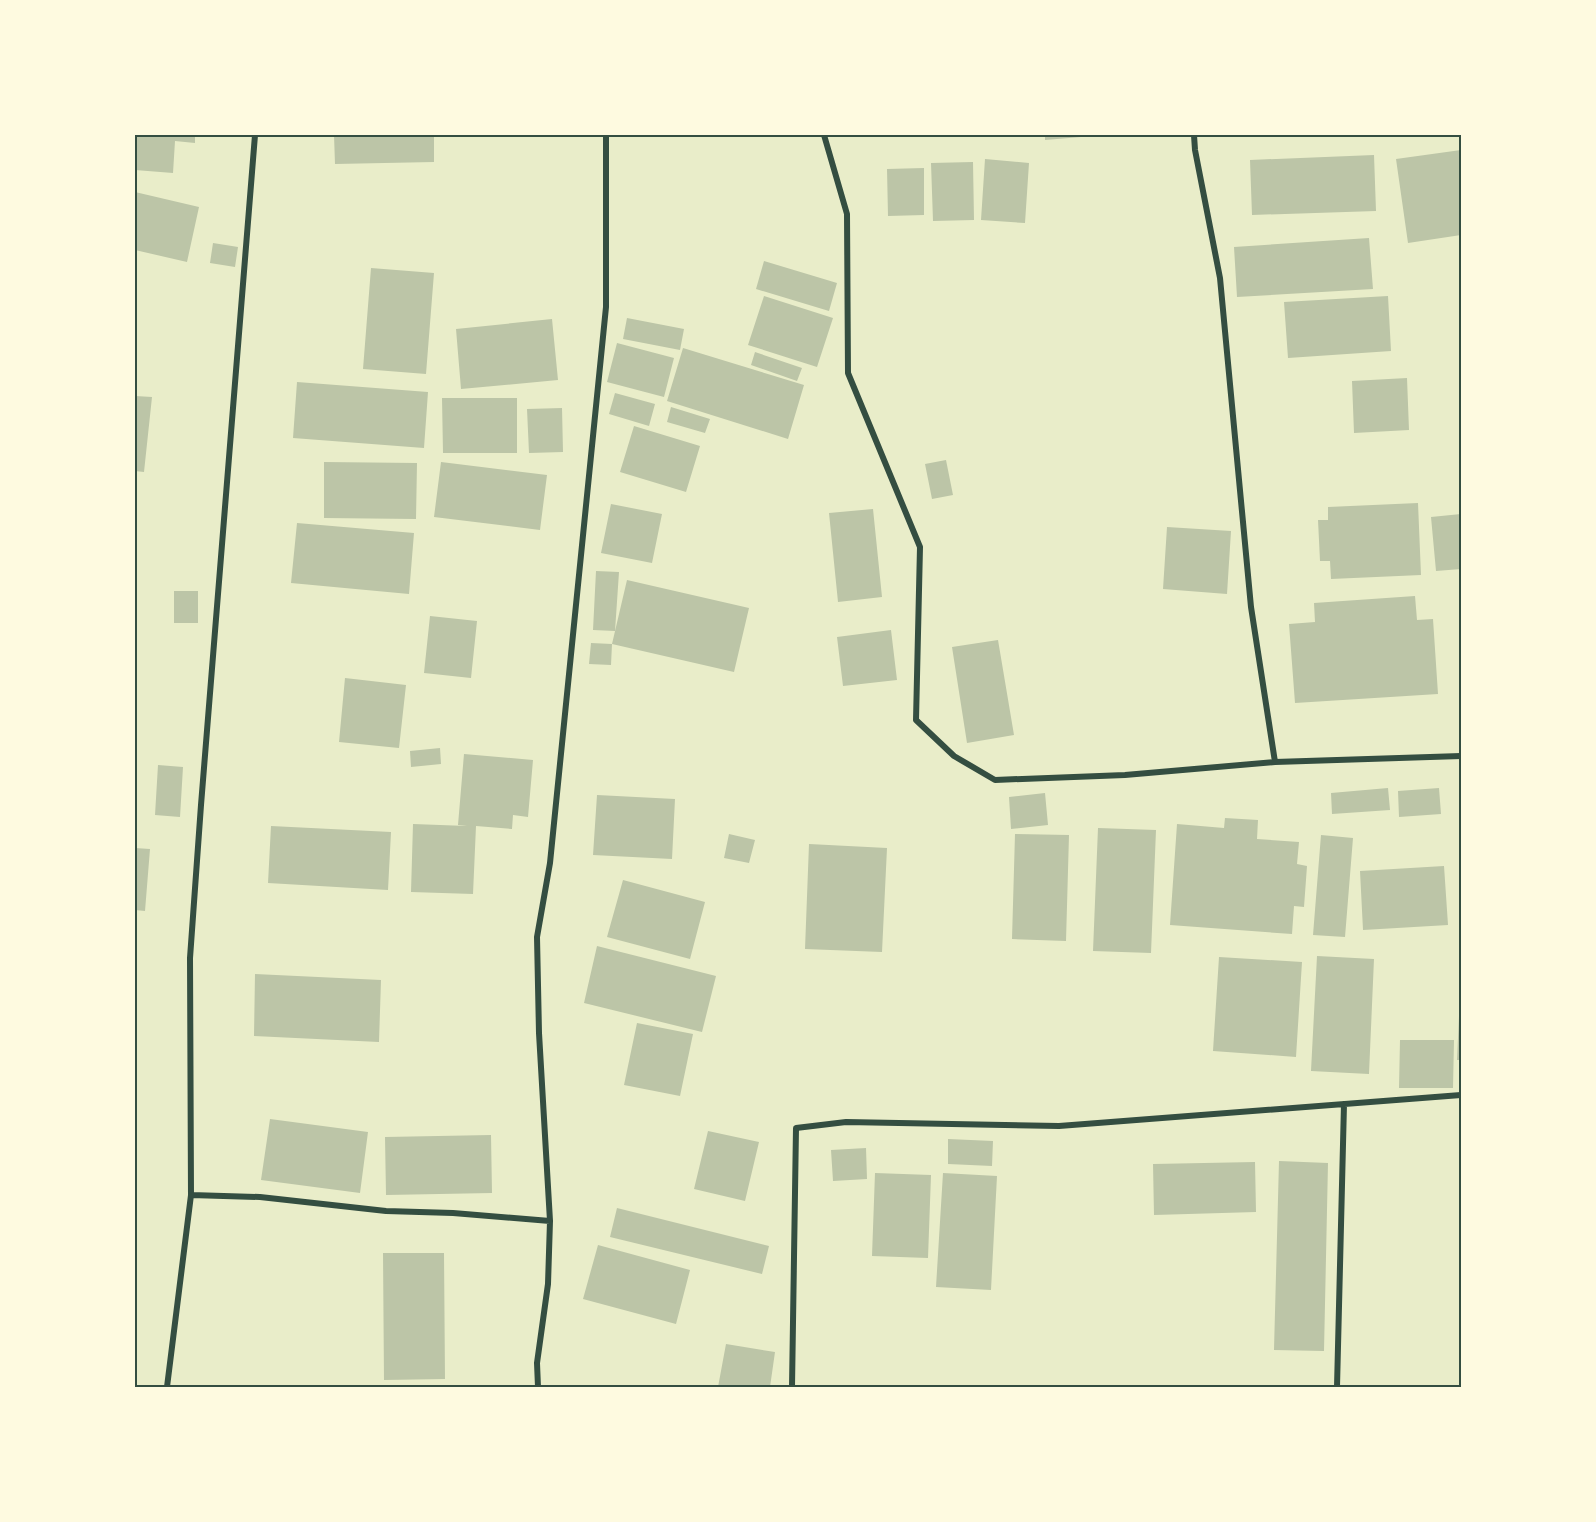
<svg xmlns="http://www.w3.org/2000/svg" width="1596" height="1522" font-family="'Noto Sans',sans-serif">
	<rect width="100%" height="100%" fill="#e9edc9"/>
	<!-- building -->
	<path fill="#bcc5a7" d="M135 135H195V143L175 141 173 173 135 170Z
		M334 135H434V162L335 164Z
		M1045 135H1081V137L1045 140Z
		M1461 150V235L1408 243 1396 159Z
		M1374 155 1376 211 1252 215 1250 160Z
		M985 159 1029 163 1025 223 981 220Z
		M973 162 974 220 933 221 931 163Z
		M924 168V215L888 216 887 169Z
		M135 192 199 207 187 262 135 250Z
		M1369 238 1373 289 1237 297 1234 247Z
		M213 243 238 247 235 267 210 263Z
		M764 261 837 283 829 311 756 289Z
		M371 268 434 273 426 374 363 369Z
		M764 296 833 318 817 367 748 345Z
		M1388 296 1391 351 1288 358 1284 302Z
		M627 318 684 329 680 350 623 339Z
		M552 319 558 380 461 389 456 329Z
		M617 343 674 358 664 397 607 382Z
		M683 348 804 385 788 439 667 401Z
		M755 352 802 368 797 381 751 365Z
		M1407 378 1409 430 1354 433 1352 381Z
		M297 382 428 392 424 448 293 438Z
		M615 393 655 404 649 426 609 414Z
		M135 396 152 397 144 472 135 471Z
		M442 398H517V453H443Z
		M671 407 710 419 705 433 667 422Z
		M562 408 563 452 529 453 527 409Z
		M634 426 700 446 686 492 620 472Z
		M946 460 953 495 932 499 925 464Z
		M324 462 417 463 416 519 324 518Z
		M441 462 547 475 540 530 434 517Z
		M1418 503 1421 575 1331 579 1330 561H1320L1318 520H1328V507Z
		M611 504 662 514 652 563 601 553Z
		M873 509 882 597 838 602 829 513Z
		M1461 514V569L1436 571 1431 517Z
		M297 523 414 533 409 594 291 583Z
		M1167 527 1231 531 1227 594 1163 589Z
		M596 571 619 572 615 631 593 630Z
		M627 580 749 608 734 672 612 644Z
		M174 591H198V623H174Z
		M1415 596 1417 620 1433 619 1438 694 1295 703 1289 624 1315 622 1314 603Z
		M430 616 477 621 471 678 424 673Z
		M891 630 897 680 843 686 837 637Z
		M998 640 1014 735 967 743 952 647Z
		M591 643 612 644 611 665 589 664Z
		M345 678 406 685 399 748 339 742Z
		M440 748 441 764 411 767 410 751Z
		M464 754 533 760 528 817 513 815 512 829 476 826 473 894 411 892 413 824 467 826 458 825Z
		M158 765 183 767 180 817 155 815Z
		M1388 788 1390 810 1332 814 1331 793Z
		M1439 788 1441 814 1399 817 1398 791Z
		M1045 793 1048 825 1011 829 1009 797Z
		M597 795 675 799 672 859 593 855Z
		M1225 818 1258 820 1257 839 1299 842 1297 864 1307 866 1304 907 1294 906 1292 934 1170 925 1177 824 1224 828Z
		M271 826 391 832 388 890 268 883Z
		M1098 828 1156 830 1151 953 1093 951Z
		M729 834 755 840 749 863 724 858Z
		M1015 834 1069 835 1066 941 1012 939Z
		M1321 835 1353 838 1345 937 1313 935Z
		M809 844 887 848 882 952 805 949Z
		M135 848 150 849 145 911 135 910Z
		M1444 866 1448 925 1363 930 1360 871Z
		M623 880 705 902 690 959 607 937Z
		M597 946 716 976 702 1032 584 1003Z
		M1317 956 1374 959 1369 1074 1311 1071Z
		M1219 957 1302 962 1296 1057 1213 1051Z
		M255 974 381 980 379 1042 254 1036Z
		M1459 1016H1461V1060H1457Z
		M637 1023 693 1034 680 1096 624 1085Z
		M1400 1040H1454L1453 1088H1399Z
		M270 1119 368 1132 360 1193 261 1180Z
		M708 1131 759 1142 745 1201 694 1189Z
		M491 1135 492 1193 386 1195 385 1137Z
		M948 1139 993 1141 992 1166 948 1164Z
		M866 1148 867 1179 833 1181 831 1150Z
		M1279 1161 1328 1163 1324 1351 1274 1350Z
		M1255 1162 1256 1212 1154 1215 1153 1164Z
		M875 1173 931 1175 928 1258 872 1256Z
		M943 1173 997 1176 991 1290 936 1287Z
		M617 1208 769 1246 762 1274 610 1237Z
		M598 1245 690 1270 676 1324 583 1299Z
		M383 1253H444L445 1379 384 1380Z
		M726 1344 775 1352 770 1387H718Z"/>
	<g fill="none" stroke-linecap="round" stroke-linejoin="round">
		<!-- minor -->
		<path stroke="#344e41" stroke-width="6" d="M824 135 847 214 848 373 920 547 916 720 954 756 995 780 1125 775 1275 762 1461 756
			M1194 135 1195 150 1220 278 1251 607 1275 762
			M191 1195 260 1197 386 1211 453 1213 550 1221
			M167 1387 191 1195 190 958 201 805 255 135
			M538 1387 537 1363 548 1284 550 1221 539 1033 537 937 550 863 606 307V135
			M792 1387 796 1128 846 1122 1059 1126 1461 1095
			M1337 1387 1344 1104"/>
	</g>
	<!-- border -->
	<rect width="1596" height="1522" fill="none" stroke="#fefae0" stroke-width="273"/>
	<rect x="136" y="136" width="1324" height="1250" fill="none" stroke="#344e41" stroke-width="2"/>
</svg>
